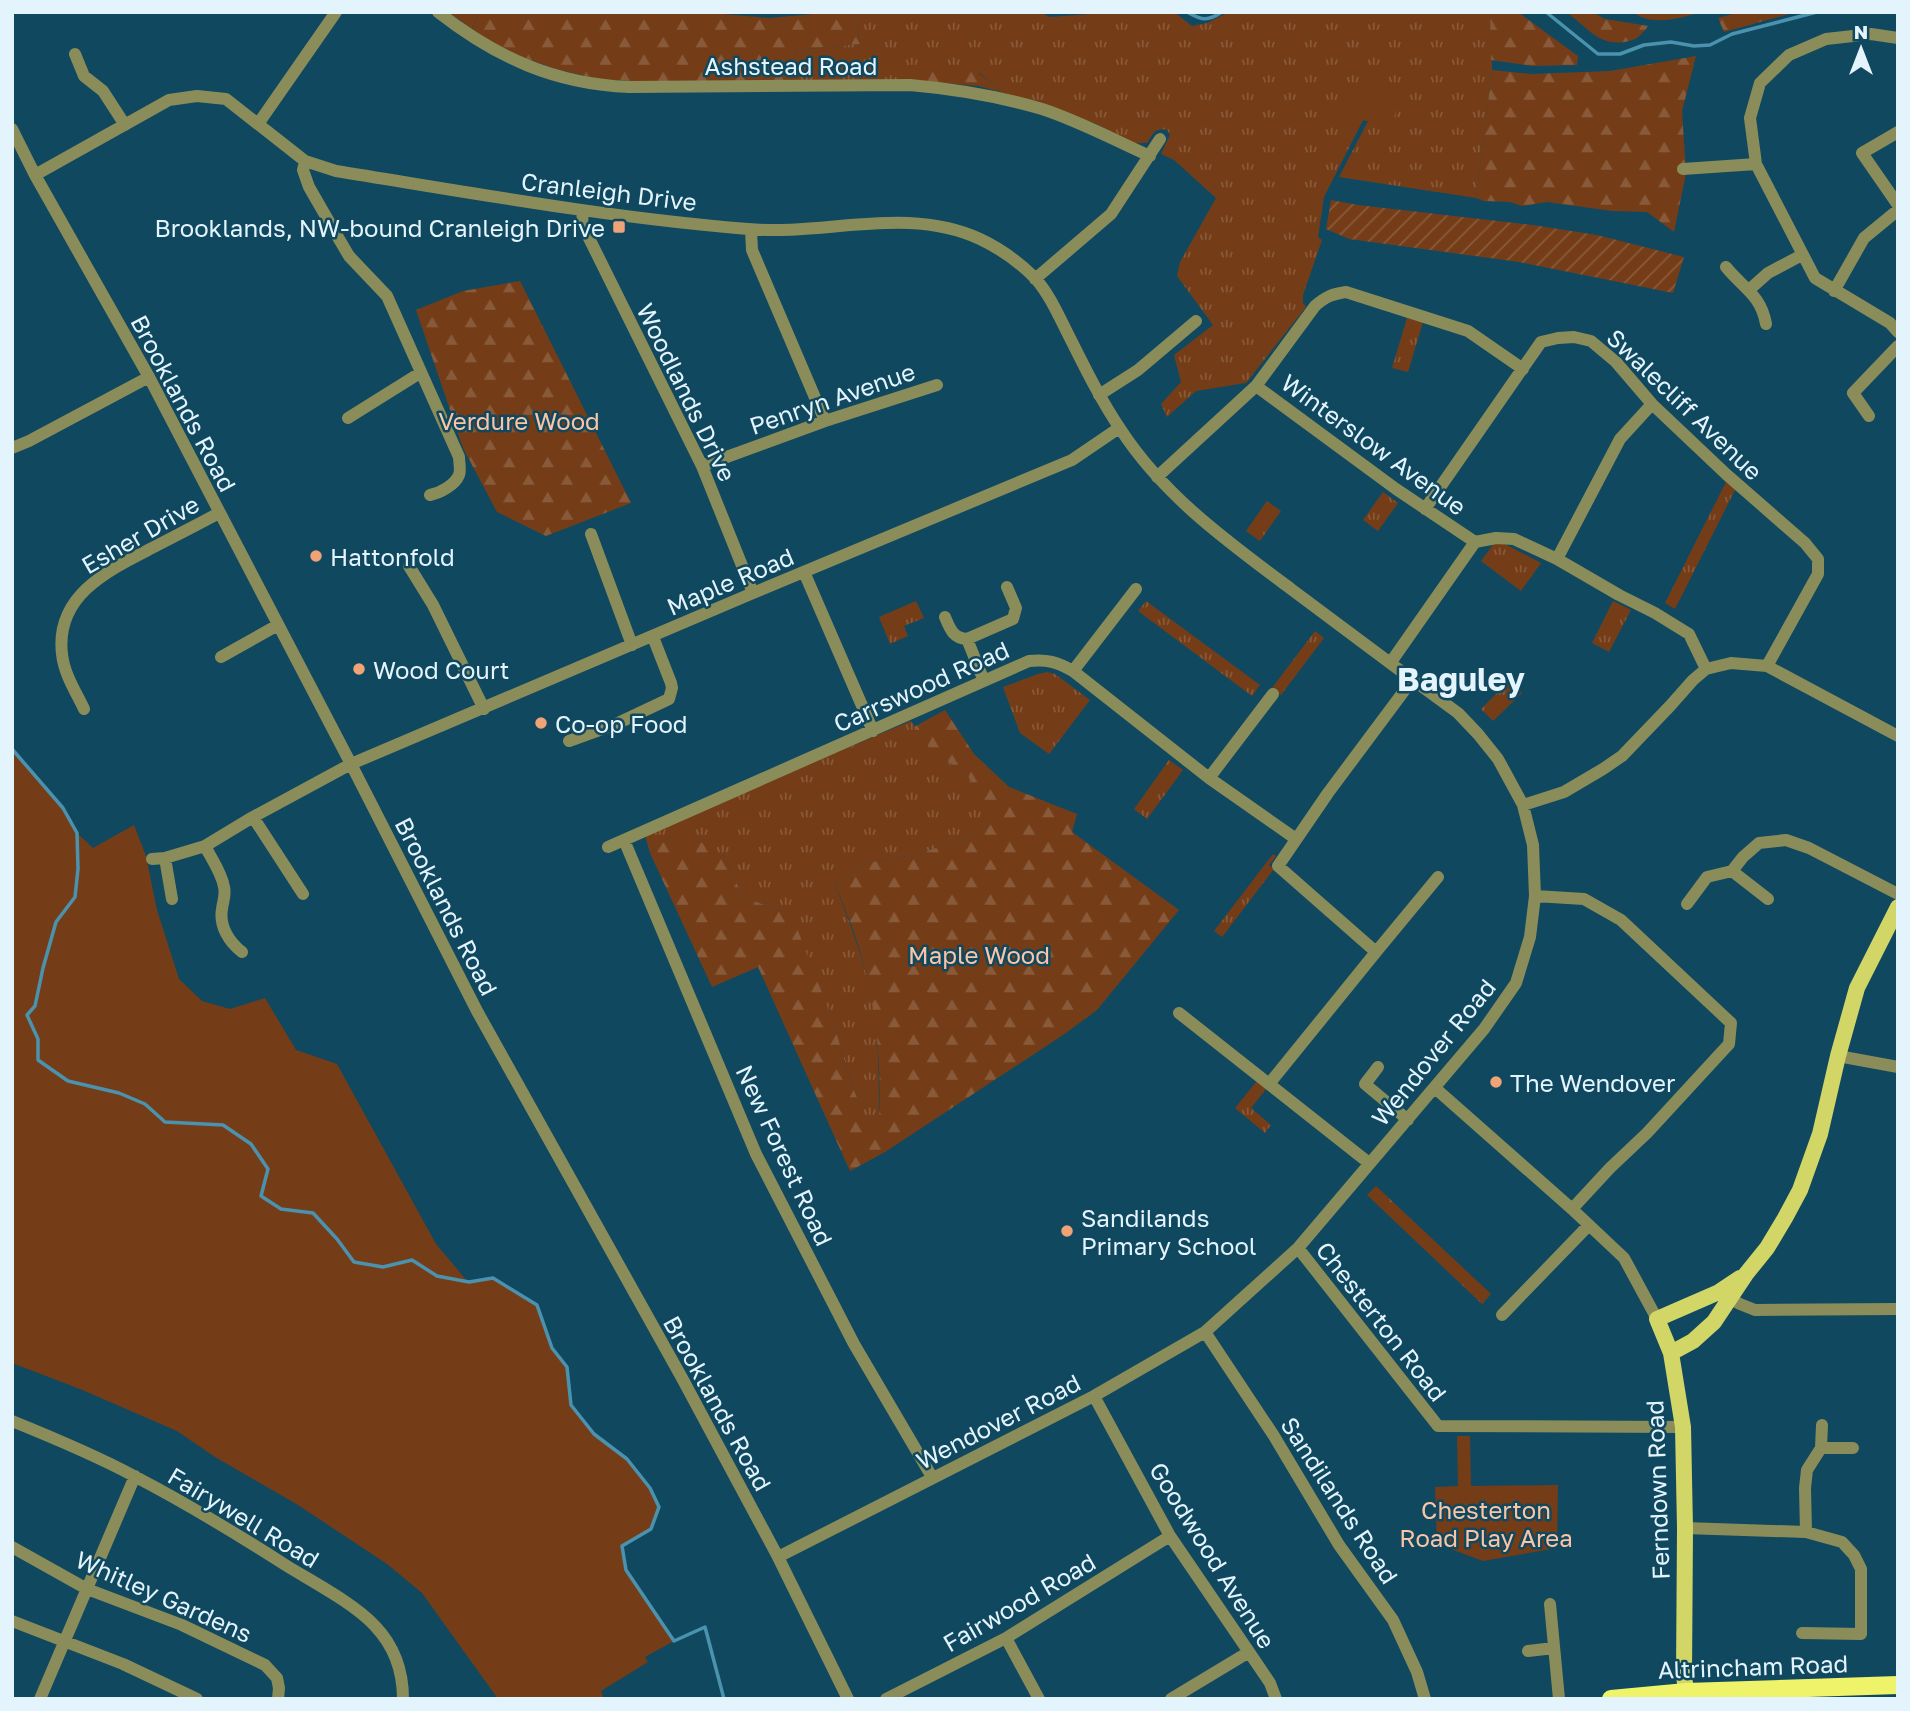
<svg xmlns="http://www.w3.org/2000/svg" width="1910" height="1711" font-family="'Golos Text',sans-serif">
	<defs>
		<pattern id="grass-tufts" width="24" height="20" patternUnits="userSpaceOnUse" patternTransform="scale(1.75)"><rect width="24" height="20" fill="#753d17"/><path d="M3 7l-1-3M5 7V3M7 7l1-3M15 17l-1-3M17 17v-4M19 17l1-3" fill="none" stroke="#885a3a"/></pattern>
		<pattern id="forest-firs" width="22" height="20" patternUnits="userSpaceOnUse" patternTransform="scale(1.75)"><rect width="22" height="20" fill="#753d17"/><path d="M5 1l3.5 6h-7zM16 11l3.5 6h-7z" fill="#885a3a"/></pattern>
		<pattern id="garden-furrows" width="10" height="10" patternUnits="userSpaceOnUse" patternTransform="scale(1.75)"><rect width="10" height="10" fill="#753d17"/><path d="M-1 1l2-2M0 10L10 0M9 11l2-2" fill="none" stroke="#885a3a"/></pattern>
	</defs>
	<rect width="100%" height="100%" fill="#10485f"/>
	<!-- grass -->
	<path fill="url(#grass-tufts)" d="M448 12H479L472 29Z
		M877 12H1041L1049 17 1122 12H1174L1192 26 1207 23 1229 12H1490L1492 70 1476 198 1339 177 1368 121 1393 125 1343 117 1363 120 1324 197 1318 237 1322 240 1303 295V303L1306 307 1246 383 1196 391 1167 417 1161 404 1181 382 1174 355 1213 325 1177 276 1180 262 1216 198 1174 160 1161 154 1170 135 1167 130C1155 127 1153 134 1147 143H1134L1094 123 1001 92 980 73 910 80H793L796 50 860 44 855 13Z
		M1632 12H1703C1678 18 1654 27 1632 12Z
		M1407 318 1423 322 1408 372 1392 368Z
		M1727 480 1736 488 1675 609 1665 603Z
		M1383 492 1398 503 1378 531 1363 520Z
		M1267 501 1281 511 1260 541 1246 531Z
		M1499 541 1541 563 1521 591 1481 561 1495 542Z
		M916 601 924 618 904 626 908 636 890 644 879 617Z
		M1146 601 1260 685 1252 696 1138 611Z
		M1613 601 1631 610 1609 652 1592 643Z
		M1315 631 1324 638 1281 695 1272 688Z
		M1047 672 1055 674 1090 700 1049 754 1020 733 1003 687 1038 674Z
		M1510 680 1522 693 1493 721 1481 709Z
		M911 721 929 747 969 777 998 822 959 840 918 854 866 863 835 884C850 925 867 966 874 1010 879 1046 879 1083 879 1119L867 1121 852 1086 833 1021 784 912 743 897 724 856 671 836 650 853 645 835 650 831Z
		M1169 760 1183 770 1147 819 1134 809Z
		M1273 854 1276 856 1269 865 1274 869 1222 937 1214 931Z
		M1257 1081 1266 1089 1251 1108 1271 1125 1265 1133 1235 1108Z
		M1376 1186 1491 1294 1482 1304 1367 1195Z"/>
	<!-- forest -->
	<path fill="url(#forest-firs)" d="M479 12H580L591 14 598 12H715L722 14 769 18 825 13H855L860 44 796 50 793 80 647 82 599 79 559 70 513 54 472 30Z
		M1490 12H1518L1578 56 1577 65 1532 66 1491 60Z
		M1566 12H1592L1605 19 1648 26C1642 35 1636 40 1625 42 1597 46 1587 26 1566 12Z
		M1740 12H1796L1724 32 1718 18Z
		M1696 56 1682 111 1686 173 1674 232 1647 212 1612 211 1547 202 1522 206 1510 202 1484 201 1476 198 1492 70 1532 74 1610 71Z
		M941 66C973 65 978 71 1001 92L978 86 910 80Z
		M520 281 631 503 546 536 497 512 463 448 416 310 463 291Z
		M945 710 974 754 1009 787 1077 814 1072 832 1179 910 1097 1010 1063 1035 885 1152 850 1171 758 967 712 987 650 853 671 836 697 840 724 856 743 897 784 912 798 931 833 1021 852 1086 867 1120 879 1119C882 1059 875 996 856 939 850 920 842 902 835 884L866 863 918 854 959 840 997 822 969 777 929 747 914 727Z"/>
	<!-- park -->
	<path fill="#753d17" d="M1349 83 1399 91 1393 125 1343 117Z
		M12 749 63 808 77 833 93 848 134 825 146 856 157 910 179 979 202 1001 230 1009 265 998 296 1050 337 1064 436 1244 468 1282 493 1278 537 1305 552 1348 567 1367 571 1405 594 1434 627 1459 650 1488 659 1507 651 1529 622 1546 626 1570 674 1641 645 1657 648 1662 601 1691 604 1699H498L422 1593 387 1564 298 1505 215 1457 177 1431 80 1389 12 1363Z
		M1457 1436H1470L1471 1486 1558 1485 1557 1548 1483 1561 1437 1544 1435 1487 1458 1486Z"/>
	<!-- garden -->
	<path fill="url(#garden-furrows)" d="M1331 200 1358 205 1533 225 1597 235 1684 257 1673 293 1519 262 1349 239 1326 229Z"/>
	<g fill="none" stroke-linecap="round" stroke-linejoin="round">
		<!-- stream -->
		<path stroke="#4a92ae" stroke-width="3.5" d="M767 12H782
			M1187 12C1201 20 1207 22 1222 12
			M1546 12 1598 54H1620L1644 45 1671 42 1694 46 1710 45 1732 34 1817 12
			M12 749 63 808 77 833 78 869 75 897 56 922 43 968 35 1006 27 1015 38 1039V1060L68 1081 119 1093 145 1104 165 1122 223 1125 251 1144 268 1169 261 1196 281 1209 313 1213 337 1239 354 1262 383 1267 412 1260 437 1276 469 1282 493 1278 537 1305 552 1348 567 1367 571 1405 594 1434 627 1459 650 1488 659 1507 651 1529 622 1546 626 1570 674 1641 705 1627 724 1699"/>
		<!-- minor -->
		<path stroke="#8a8d59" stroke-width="12" d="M438 12C497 58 555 84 629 87L910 85C955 89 998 96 1042 109 1079 121 1114 140 1150 156
			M1898 38 1871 34 1826 39 1789 55 1760 83 1750 118 1756 164 1815 278 1890 323 1898 332
			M75 54 84 76 103 91 125 125
			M258 124 336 12
			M12 129 35 175 149 377 351 764 477 1011 682 1378 778 1557 848 1699
			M1898 132 1862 153 1898 205
			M305 161 303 170 309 187 339 239 349 256 387 296 459 457C459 462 461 470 459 475 455 485 440 493 430 495
			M1683 169 1756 164
			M35 175 169 100 197 96 226 99 305 161 336 171C473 193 610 218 748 229 825 236 907 205 980 239 999 248 1020 263 1035 278 1051 296 1061 321 1072 342 1087 372 1102 402 1121 430 1164 496 1228 542 1291 589 1347 631 1402 672 1458 713L1478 734 1498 759 1523 805 1533 845 1535 896 1530 937 1516 983 1484 1029 1298 1248 1205 1332 1094 1396 778 1557
			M583 211 582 224 702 466 753 593
			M751 230 752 250 825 421
			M1726 267C1743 288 1761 295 1766 324
			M1035 279 1111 214 1160 139
			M1750 289 1768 273 1802 255
			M1834 291 1864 238 1898 210
			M1256 386 1396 489 1475 542
			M1099 395 1138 370 1196 321
			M1869 416 1853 393 1898 346
			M348 418 420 373
			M12 448 29 441 149 377
			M702 466 825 421 937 385
			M1157 477 1256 386 1315 306C1325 297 1332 294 1346 292L1468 331 1523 369
			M1425 509 1541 342 1558 338 1574 337 1591 341 1616 362 1652 404 1726 474 1805 543 1818 559V574L1767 666
			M591 534 632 645
			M1557 559 1620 439 1652 404
			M409 566 433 605 484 709
			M804 572 873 731
			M945 617C950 629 953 638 967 639L984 681
			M967 639 1013 619 1016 608 1007 587
			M221 657 278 625
			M1391 662 1475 542 1496 538 1514 539 1557 559 1619 595 1655 613 1689 634 1706 669
			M1073 671 1136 589
			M84 709C76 692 64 674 62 654 55 595 109 570 152 548 175 536 197 525 219 513
			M569 741 616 724 669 699 672 688 671 683 653 637
			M1209 778 1273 694
			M1523 805 1564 792 1603 769 1622 756 1670 706 1693 680 1706 669 1731 663 1767 666 1898 736
			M253 817 303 894
			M624 840 756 1154 854 1344 932 1477
			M205 846C211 858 222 873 224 887 226 895 223 901 222 909 219 926 229 942 242 952
			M608 847 1029 661C1047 659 1057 662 1073 671L1209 778 1296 839
			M165 858 172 899
			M152 859 165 858 205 846 253 817 351 764 753 593 1072 460 1119 428
			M1732 871 1743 857 1759 843 1786 840 1809 848 1898 894
			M1535 896 1584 899 1621 920 1731 1023 1729 1044 1647 1133 1610 1168 1572 1209
			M1687 904 1707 877 1732 871 1768 899
			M1376 952 1438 877
			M1179 1013 1269 1084
			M1838 1056 1898 1067
			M1378 1067 1365 1084 1408 1120
			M1435 1088 1572 1209 1624 1258 1657 1319
			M1369 1163 1269 1084 1376 952 1278 866 1328 793 1413 679
			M1298 1248 1438 1426 1683 1427
			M1723 1295 1740 1304 1755 1310 1898 1309
			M1502 1315 1589 1225
			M1205 1332 1274 1436 1339 1545 1393 1620 1417 1672 1425 1699
			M1094 1396 1170 1536 1249 1652 1270 1683 1276 1699
			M12 1421C54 1438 95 1455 134 1476 186 1503 237 1534 287 1566 313 1582 355 1604 375 1626 395 1647 403 1671 403 1699
			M1821 1448H1853
			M1685 1528 1806 1532 1842 1542 1854 1555 1861 1569V1634L1802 1633
			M1806 1532 1805 1488 1807 1470 1821 1448 1822 1425
			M12 1547 87 1589 182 1625 265 1665 277 1678 279 1688 278 1699
			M1550 1604 1559 1699
			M12 1621 123 1664 197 1699
			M1006 1638 1039 1699
			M1528 1651 1554 1648
			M40 1699 135 1476
			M886 1699 1006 1638 1170 1536
			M1171 1699 1249 1652"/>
		<!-- major -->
		<path stroke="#d2d666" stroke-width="16" d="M1671 1353 1693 1341 1714 1322 1746 1274 1767 1248 1785 1218 1800 1190 1820 1134 1838 1056 1857 988 1898 907
			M1690 1699 1686 1692 1684 1675 1685 1528 1683 1427 1671 1353 1657 1319 1719 1292 1740 1278"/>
		<!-- highway -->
		<path stroke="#eef369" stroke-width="18" d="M1611 1699 1686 1692 1898 1685"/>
	</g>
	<!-- markers -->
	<g fill="#efa377" stroke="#10485f" stroke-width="2.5">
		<rect x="612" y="220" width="14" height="14" rx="3.5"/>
		<circle cx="316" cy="556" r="7"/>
		<circle cx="359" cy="669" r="7"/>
		<circle cx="541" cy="723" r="7"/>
		<circle cx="1496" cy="1082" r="7"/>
		<circle cx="1067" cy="1231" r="7"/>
	</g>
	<g text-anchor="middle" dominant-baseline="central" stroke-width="5" stroke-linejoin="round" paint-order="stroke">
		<!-- street labels -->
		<g font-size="24" fill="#e4f4fc" stroke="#10485f">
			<text x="791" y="65">Ashstead Road</text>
			<text transform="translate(609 191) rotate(7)">Cranleigh Drive</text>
			<text transform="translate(687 392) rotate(64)">Woodlands Drive</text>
			<text transform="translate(832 398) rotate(-19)">Penryn Avenue</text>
			<text transform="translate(184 403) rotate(62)">Brooklands Road</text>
			<text transform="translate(1685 404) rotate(44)">Swalecliff Avenue</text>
			<text transform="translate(1374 444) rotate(36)">Winterslow Avenue</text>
			<text transform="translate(140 534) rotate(-30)">Esher Drive</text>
			<text transform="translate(730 581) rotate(-23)">Maple Road</text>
			<text transform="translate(921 686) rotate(-24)">Carrswood Road</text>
			<text transform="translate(447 906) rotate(63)">Brooklands Road</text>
			<text transform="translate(1433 1052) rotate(-51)">Wendover Road</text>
			<text transform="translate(785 1155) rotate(65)">New Forest Road</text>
			<text transform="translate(1382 1321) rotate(52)">Chesterton Road</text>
			<text transform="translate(718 1403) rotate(61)">Brooklands Road</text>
			<text transform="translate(998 1421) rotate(-27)">Wendover Road</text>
			<text transform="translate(1657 1490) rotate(-92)">Ferndown Road</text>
			<text transform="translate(1340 1500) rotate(57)">Sandilands Road</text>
			<text transform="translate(244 1517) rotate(31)">Fairywell Road</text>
			<text transform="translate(1213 1555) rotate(58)">Goodwood Avenue</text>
			<text transform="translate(164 1596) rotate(24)">Whitley Gardens</text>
			<text transform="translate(1019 1602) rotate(-30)">Fairwood Road</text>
			<text transform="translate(1753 1666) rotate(-2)">Altrincham Road</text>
		</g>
		<!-- poi labels -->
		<g font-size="24" fill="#e4f4fc" stroke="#10485f" text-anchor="start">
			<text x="605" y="227" text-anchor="end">Brooklands, NW-bound Cranleigh Drive</text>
			<text x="330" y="556">Hattonfold</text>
			<text x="373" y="669">Wood Court</text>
			<text x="555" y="723">Co-op Food</text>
			<text x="1510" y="1082">The Wendover</text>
			<text x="1081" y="1217">Sandilands<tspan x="1081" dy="28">Primary School</tspan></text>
		</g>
		<!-- park labels -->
		<g font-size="24" fill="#fbc4a5" stroke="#10485f">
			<text x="519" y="420">Verdure Wood</text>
			<text x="979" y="954">Maple Wood</text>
			<text x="1486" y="1509">Chesterton<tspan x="1486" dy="28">Road Play Area</tspan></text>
		</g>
		<!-- district labels -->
		<g font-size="32" font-weight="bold" fill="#e4f4fc" stroke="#10485f">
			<text x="1461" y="679">Baguley</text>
		</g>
	</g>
	<!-- border -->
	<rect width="1910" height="1711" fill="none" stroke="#e4f4fc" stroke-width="28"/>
	<!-- north arrow -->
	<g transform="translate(1861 49)" stroke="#10485f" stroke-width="5" paint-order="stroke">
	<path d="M0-5L12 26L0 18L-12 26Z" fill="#e4f4fc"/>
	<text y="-10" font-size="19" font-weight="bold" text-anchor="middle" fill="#e4f4fc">N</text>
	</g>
</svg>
